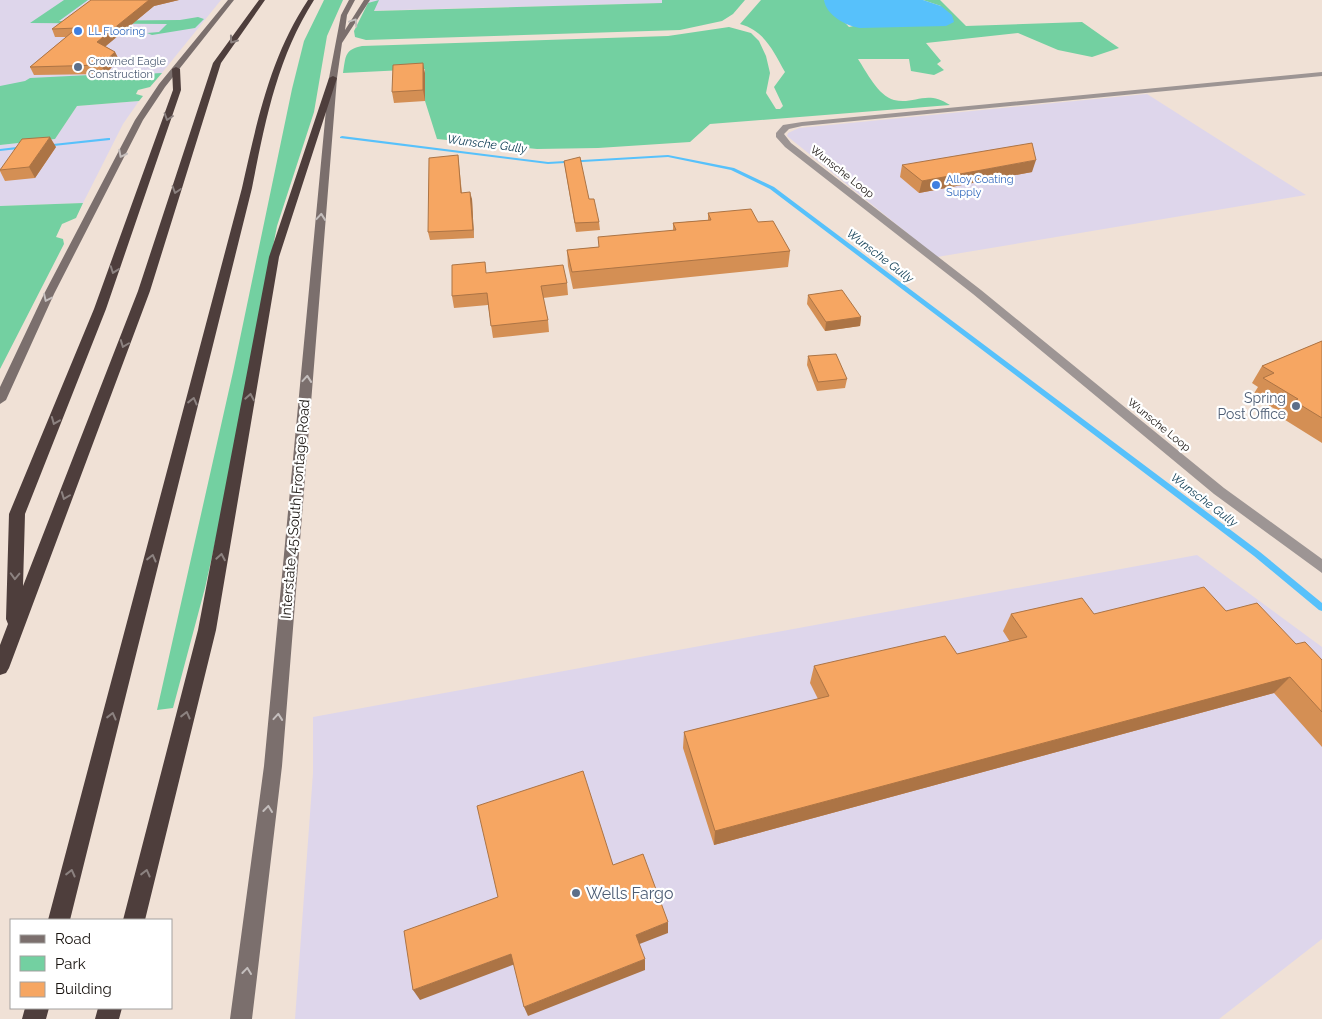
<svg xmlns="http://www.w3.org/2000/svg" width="1322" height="1019" font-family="Raleway,sans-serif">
	<rect width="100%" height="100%" fill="#f0e1d6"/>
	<!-- commercial -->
	<path fill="#ded6eb" d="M0 0H221L161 74 0 90Z
		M370 0H662L663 3 364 11Z
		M1147 94 1306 195 937 257 787 136 788 133 799 128Z
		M139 101 123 124 83 203 0 206V145L55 139 77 106Z
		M1197 555 1322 647V939L1219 1019H295L313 773V717Z"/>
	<!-- green -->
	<path fill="#73d0a1" d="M64 0H88L59 21 180 20 198 17 204 19 195 28 152 35 147 33 159 32 167 24 30 23Z
		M324 0H343L327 36 314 112 277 226 223 507 205 588 173 708 157 710 233 372 292 89 304 41Z
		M379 0 374 11 662 3V0H745L733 14 722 21 680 30 366 40 355 37 354 31 368 3Z
		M761 0H824L849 27 941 6 923 0H940L966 26 1082 22 1119 48 1092 57 1058 50 1018 33 926 43 941 61 937 64 944 70 934 75 911 71 909 59H858C866 71 878 96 894 100 915 105 926 89 950 105L710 124 690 142 598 148 537 149 437 139 425 101V69L343 73C346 56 344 50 362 46L668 36 729 27 751 33 759 41 766 56 770 73 766 93 776 109H780L783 106 774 87 785 72C773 51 765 31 740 24Z
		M113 71H121L120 75 162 73 150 87 138 90 136 94 143 96 139 101 77 106 55 139 0 145V86L25 81 30 78 110 74Z
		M83 203 76 218 62 224 56 237 63 239 64 244 0 369V206Z"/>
	<!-- water -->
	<path fill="#57c1fb" d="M824 0H923L941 6 952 15 954 22 946 26 860 28C846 26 826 15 824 0Z"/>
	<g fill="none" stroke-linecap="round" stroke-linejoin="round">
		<!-- stream -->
		<path fill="#57c1fb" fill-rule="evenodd" d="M342 136 548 162 668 155 734 168 774 187 1260 552 1322 603V611L1319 610 1254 556 770 189 731 170 668 157 548 164 340 138V137Z
			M108 138H110V140L44 147 42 146 44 145Z
			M25 146 27 147V148L0 151V149Z"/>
		<!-- minor -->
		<path fill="#9d9594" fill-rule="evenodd" d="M1322 72V76L802 126 789 129 784 134 791 143 981 290 1224 488 1322 559V573L1214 494 973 294 785 147 776 137V133L783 125 802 122Z"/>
		<!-- secondary -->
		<path fill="#7b6f6d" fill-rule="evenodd" d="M228 0H234L165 87 143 120 54 294 6 400 0 404V387L44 294 135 120 159 84Z
			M349 0H355L347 15 345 30 364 0H370L342 43 337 78 282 766 252 1019H230L264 766 329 78 341 15Z"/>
		<!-- motorway -->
		<path fill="#4e3e3c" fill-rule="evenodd" d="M259 0H265L221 63 150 291 9 668 6 673 0 675V645L8 624 6 619 9 514 94 309 173 90 172 69 176 67 180 69 181 90 106 309 25 514 23 586 138 291 213 63Z
			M308 0H314C277 58 265 122 252 188L70 920H48L242 188C257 122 270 57 308 0Z
			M333 76 337 78 279 257 216 630 145 920H123L198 630 269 257 329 78Z
			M25 1008H49L46 1019H22Z
			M98 1008H122L119 1019H95Z"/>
	</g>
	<!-- wall -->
	<path fill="#d48f54" d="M91 0H179L154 6 105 46 115 52 119 60 105 74 34 75 30 67 66 37H55L52 29Z
		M425 73V101L394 103 392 92Z
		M56 147 35 178 5 181 0 171V169Z
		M458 155 462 193 472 199 474 238 430 240 428 232Z
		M564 161 589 199 599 222 600 230 576 232 565 168Z
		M902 165 1032 172 919 193 900 177Z
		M708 213 758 222 790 251 788 267 573 289 568 266 567 250 599 247 673 230V223L708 220Z
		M487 273 567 283 568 295 543 298 548 320 549 332 493 338 488 305 454 308 452 296Z
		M808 295 861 317 860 326 825 331 807 304Z
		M1322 341V443L1282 418 1284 415 1253 395 1258 387 1252 383 1262 366Z
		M808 356 847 379 845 388 817 391 807 365Z
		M1226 611 1296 644 1322 660V747L1274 693 714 845 683 748 684 732 818 699 810 683 814 666 957 654 1010 642 1003 631 1011 614H1094Z"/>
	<!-- shaded-wall -->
	<path fill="#ac7445" d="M149 0H179L154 6 100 51 97 42Z
		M115 52 119 60 105 74 101 65Z
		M423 63 425 73V101L423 90Z
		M50 137 56 147 35 178 29 167Z
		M1036 160 1032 172 919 193 922 181Z
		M470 192 472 199 474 238 473 230Z
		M861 317 860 326 825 331 826 322Z
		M1290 677 1274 693 714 845 715 831Z
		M668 922V933L637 945 636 935Z
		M511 954 515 964 420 1000 413 990Z
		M645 959V970L528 1016 524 1007Z"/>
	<!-- building -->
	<path fill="#f6a662" stroke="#ac7445" d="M91 0H149L97 42 115 52 101 65 30 67 77 28 52 29Z
		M423 63V90L392 92 393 65Z
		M50 137 29 167 0 170 22 139Z
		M1032 143 1036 160 922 181 902 165Z
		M458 155 461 193 470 192 473 230 428 232 429 158Z
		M580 157 589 199H594L599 222 575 223 564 161Z
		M751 209 758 222 773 221 790 251 572 272 567 250 599 247 598 237 676 230 673 223 711 220 708 213Z
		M485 262 486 273 563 265 567 283 541 286 548 320 491 326 487 293 452 296V265Z
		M842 290 861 317 826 322 808 295Z
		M1322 341V418L1294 401 1298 399 1263 378 1274 373 1262 366Z
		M836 354 847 379 818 382 808 356Z
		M1204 587 1226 611 1257 603 1296 644 1305 642 1322 660V712L1290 677 715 831 684 732 829 696 814 666 945 636 957 654 1027 637 1011 614 1082 598 1094 614Z
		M583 771 613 865 643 854 668 922 636 935 645 959 524 1007 511 954 413 990 404 931 498 897 477 806Z"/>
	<!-- one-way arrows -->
	<defs><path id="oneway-chevron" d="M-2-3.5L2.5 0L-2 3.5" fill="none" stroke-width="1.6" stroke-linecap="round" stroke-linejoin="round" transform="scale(1.25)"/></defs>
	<g stroke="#c4bebd">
		<use href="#oneway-chevron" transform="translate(354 22) rotate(-56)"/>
		<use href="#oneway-chevron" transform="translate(122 154) rotate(117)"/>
		<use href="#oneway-chevron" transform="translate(321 217) rotate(-85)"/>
		<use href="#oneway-chevron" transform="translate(47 298) rotate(115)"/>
		<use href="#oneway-chevron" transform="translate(307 379) rotate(-85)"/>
		<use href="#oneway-chevron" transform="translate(278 717) rotate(-85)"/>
		<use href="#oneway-chevron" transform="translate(268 809) rotate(-83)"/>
		<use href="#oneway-chevron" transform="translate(247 971) rotate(-83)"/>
	</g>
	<g stroke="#8c8280">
		<use href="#oneway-chevron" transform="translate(233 40) rotate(126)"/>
		<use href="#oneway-chevron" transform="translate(168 117) rotate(108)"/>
		<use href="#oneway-chevron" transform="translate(176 190) rotate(108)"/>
		<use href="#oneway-chevron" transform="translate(114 270) rotate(110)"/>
		<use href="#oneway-chevron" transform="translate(124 344) rotate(111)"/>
		<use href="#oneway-chevron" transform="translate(250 397) rotate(-80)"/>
		<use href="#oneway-chevron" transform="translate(193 401) rotate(-76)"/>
		<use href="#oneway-chevron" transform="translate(55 421) rotate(112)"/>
		<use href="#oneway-chevron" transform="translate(65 496) rotate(111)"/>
		<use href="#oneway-chevron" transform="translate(221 557) rotate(-80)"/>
		<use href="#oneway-chevron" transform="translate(152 558) rotate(-76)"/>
		<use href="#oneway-chevron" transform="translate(15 576) rotate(92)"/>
		<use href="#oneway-chevron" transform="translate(186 715) rotate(-76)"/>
		<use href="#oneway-chevron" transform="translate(112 716) rotate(-76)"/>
		<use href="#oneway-chevron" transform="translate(71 873) rotate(-76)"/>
		<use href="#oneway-chevron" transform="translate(146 873) rotate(-76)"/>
	</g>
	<!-- markers -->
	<g fill="#3f7fe0" stroke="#fff" stroke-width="2">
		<circle cx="78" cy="31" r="5"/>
		<circle cx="936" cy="185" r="5"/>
	</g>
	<g fill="#5c6f8a" stroke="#fff" stroke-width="2">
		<circle cx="78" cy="67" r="5"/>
		<circle cx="1296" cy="406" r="5"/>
		<circle cx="576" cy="893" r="5"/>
	</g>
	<g text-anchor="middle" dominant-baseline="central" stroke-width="4.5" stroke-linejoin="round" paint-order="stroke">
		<!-- far-shop labels -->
		<g font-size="11" fill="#366cbe" stroke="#fff" text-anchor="start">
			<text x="88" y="31">LL Flooring</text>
			<text x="946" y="179">Alloy Coating<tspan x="946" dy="13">Supply</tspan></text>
		</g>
		<!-- far-service labels -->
		<g font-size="11" fill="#4e5e75" stroke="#fff" text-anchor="start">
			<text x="88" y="61">Crowned Eagle<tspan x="88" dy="13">Construction</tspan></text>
		</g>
		<!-- far-street labels -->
		<g font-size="11" fill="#18130f" stroke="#fff">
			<text transform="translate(842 172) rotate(38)">Wunsche Loop</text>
			<text transform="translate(1159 425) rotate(39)">Wunsche Loop</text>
		</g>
		<!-- far-water labels -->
		<g font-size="12" font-style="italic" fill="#16435a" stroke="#fff">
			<text transform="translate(487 144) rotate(7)">Wunsche Gully</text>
			<text transform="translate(880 256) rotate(37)">Wunsche Gully</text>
			<text transform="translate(1204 500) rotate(37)">Wunsche Gully</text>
		</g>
		<!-- service labels -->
		<g font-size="14" fill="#4e5e75" stroke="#fff" text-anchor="end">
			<text x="1286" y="398">Spring<tspan x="1286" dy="16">Post Office</tspan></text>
		</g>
		<!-- street labels -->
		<g font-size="14" fill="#18130f" stroke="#fff">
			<text transform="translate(295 509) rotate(-85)">Interstate 45 South Frontage Road</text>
		</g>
		<!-- near-service labels -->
		<g font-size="16" fill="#4e5e75" stroke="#fff" text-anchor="start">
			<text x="586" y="893">Wells Fargo</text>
		</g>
	</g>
	<!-- legend -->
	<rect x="10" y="919" width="162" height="90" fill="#ffffff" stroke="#a3a19f"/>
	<rect x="20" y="935" width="25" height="8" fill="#7b6f6d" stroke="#a3a19f"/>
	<text x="55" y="944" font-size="15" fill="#18130f">Road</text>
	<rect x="20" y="956" width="25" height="15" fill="#73d0a1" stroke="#a3a19f"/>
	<text x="55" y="969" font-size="15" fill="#18130f">Park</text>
	<rect x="20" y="982" width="25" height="15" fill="#f6a662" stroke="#a3a19f"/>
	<text x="55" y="994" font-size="15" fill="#18130f">Building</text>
</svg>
